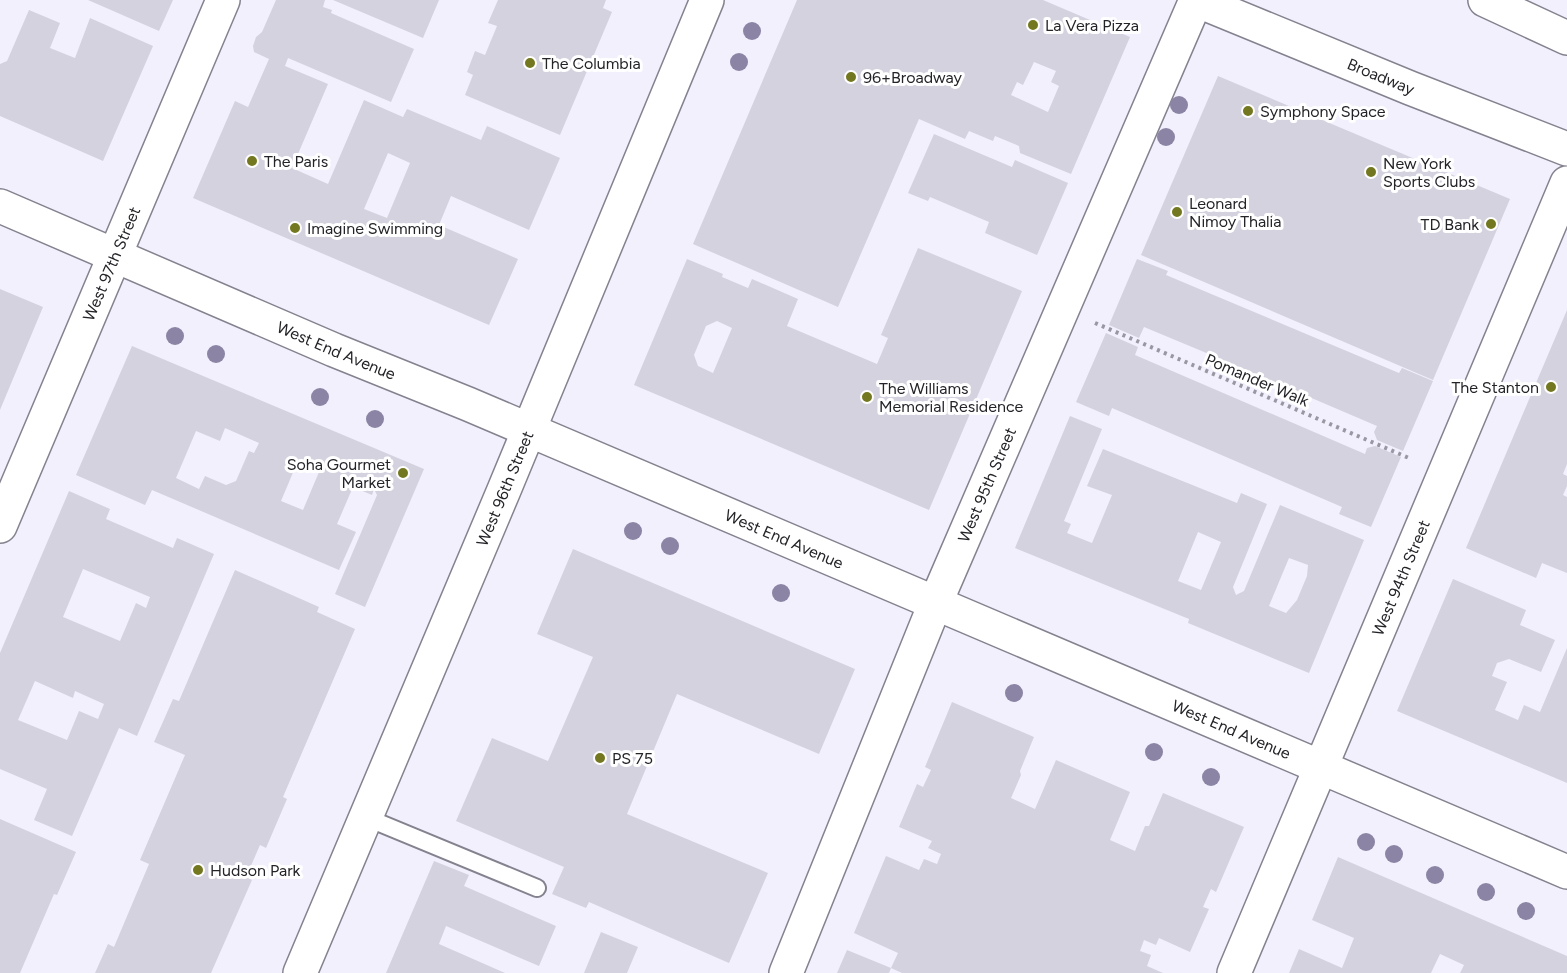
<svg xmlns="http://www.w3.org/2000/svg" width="1567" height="973" font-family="Figtree,sans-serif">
	<rect width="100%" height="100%" fill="#f2f0fd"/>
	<!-- building -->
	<path fill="#d4d2df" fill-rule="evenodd" d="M88 0H173L159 31Z
		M276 0H325L323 7 332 10 331 13 414 49 391 102 288 58 285 66 328 84 292 168 328 184 364 100 403 117 407 109 481 140 487 126 560 158 529 230 451 196 439 225 518 259 489 325 193 198 235 101 248 107 269 59 254 52 253 46 256 37 262 32ZM388 153 410 163 387 218 364 209Z
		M333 0H439L423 38Z
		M498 0H606L603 8 612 12 560 135 465 95 473 75 467 72 475 51 485 55 497 26 488 23Z
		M797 0H1043L1130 37 1071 174 1020 153 1019 146 995 136 993 141 969 131 965 139 919 119 838 307 693 244ZM1034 62 1056 71 1051 82 1059 86 1048 112 1011 95 1017 82 1023 85Z
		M29 10 60 23 50 48 75 58 90 18 153 46 103 161 0 116V64L7 61Z
		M1218 76 1510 199 1433 380 1141 255Z
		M934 134 1012 167 1015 160 1068 183 1037 255 985 233 989 222 930 197 928 201 908 193Z
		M918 248 1022 291 929 510 634 385 687 259 723 274 722 277 748 288 752 279 798 299 787 326 877 364 888 338 881 335ZM717 321 732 328 713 373 698 366 694 355 706 326Z
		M1137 259 1168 271 1166 275 1399 373 1402 368 1433 381 1403 451 1377 440 1374 432 1377 426 1204 352 1144 327 1139 338 1109 325Z
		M0 289 43 307 0 410Z
		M1567 310V464L1563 474 1567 476V486L1563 495 1567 497V573L1542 563 1536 578 1466 548Z
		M1106 333 1138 347 1135 355 1365 454 1367 448 1375 446 1401 457 1371 527 1339 514 1342 507 1112 408 1109 416 1076 402Z
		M132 346 424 469 365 607 335 594 377 495 374 489 372 495 353 487 337 524 356 532 339 570 152 490 145 505 76 475ZM225 428 259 443 254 453 249 451 236 481 226 485 205 476 199 489 176 478 196 431 220 441ZM297 463 319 472 303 510 281 501Z
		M1070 416 1102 429 1064 521 1071 524 1067 533 1092 543 1112 495 1087 486 1103 449 1237 503 1241 493 1267 504 1233 587 1236 595 1244 591 1280 505 1364 540 1309 673 1188 623 1189 619 1015 548ZM1198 532 1221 542 1201 590 1178 581ZM1289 558 1308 565 1307 576 1297 600 1286 613 1269 606Z
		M69 491 110 509 106 519 173 548 177 538 214 554 137 736 119 728 72 836 34 820 47 789 0 769V653ZM83 569 150 597 146 608 136 603 120 641 63 617ZM35 681 73 698 75 691 104 704 98 719 79 711 67 740 18 720Z
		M573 549 855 669 819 754 677 694 627 814 768 873 729 963 589 902 586 908 552 894 564 867 456 821 492 738 548 761 593 657 537 634Z
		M235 570 319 607 317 612 355 629 283 797 287 799 266 848 260 845 246 877 252 880 211 973H95L108 944 114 947 149 864 140 860 185 755 154 742 173 699 179 701Z
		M1453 579 1526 610 1520 625 1555 640 1541 672 1509 659 1497 663 1492 676 1507 682 1495 710 1518 720 1524 705 1540 712 1567 648V783L1397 711Z
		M952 702 1034 737 1020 771 1021 775 1011 798 1035 809 1056 760 1130 792 1110 840 1135 851 1145 826H1149L1163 793 1244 827 1216 892 1211 889 1203 907 1209 909 1190 952 1159 938 1156 945 1144 940 1140 951 1151 955 1147 966 1163 973H902L891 968 898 953 854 933 886 856 919 870 924 859 937 864 941 854 928 848 932 841 899 827 917 784 923 787 931 770 925 767Z
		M0 819 76 852 57 895 54 894 20 973H0Z
		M1338 857 1567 956V973H1460L1464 965 1440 954 1431 973H1289L1299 949 1342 968 1354 938 1312 920Z
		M434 861 469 875 464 886 556 926 539 966 446 926 439 944 505 973H386Z
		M601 932 638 947 627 973H584Z
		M847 950 891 968 889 973H837Z"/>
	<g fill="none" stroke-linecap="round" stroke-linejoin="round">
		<!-- service casing -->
		<g stroke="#84828e" stroke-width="20">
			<path id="service" d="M365 817 537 888"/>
		</g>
		<!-- minor casing -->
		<g stroke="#84828e" stroke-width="36">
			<g id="minor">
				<path id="s1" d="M0 526 223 0"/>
				<path id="s2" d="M1234 973 1567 183"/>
			</g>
		</g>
		<!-- tertiary casing -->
		<g stroke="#84828e" stroke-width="36">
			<g id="tertiary">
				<path id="s3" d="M0 206 334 350 468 404 1567 872"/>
			</g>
		</g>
		<!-- secondary casing -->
		<g stroke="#84828e" stroke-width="36">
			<g id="secondary">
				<path id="s4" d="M300 973 504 490 707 0"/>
				<path id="s5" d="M786 973 935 604 1196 0"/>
			</g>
		</g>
		<!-- primary casing -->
		<g stroke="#84828e" stroke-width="36">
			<g id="primary">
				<path id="s6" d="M1196 0 1410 88 1567 149"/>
				<path d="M1485 0 1567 38"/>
			</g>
		</g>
		<!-- path -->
		<path stroke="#9997a1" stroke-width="4" stroke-dasharray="3 4.5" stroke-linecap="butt" d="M1095 323 1409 458"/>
		<!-- service -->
		<use href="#service" stroke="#fff" stroke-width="16"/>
		<!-- minor -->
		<use href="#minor" stroke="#fff" stroke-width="33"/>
		<!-- tertiary -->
		<use href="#tertiary" stroke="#fff" stroke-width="33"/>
		<!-- secondary -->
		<use href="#secondary" stroke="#fff" stroke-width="33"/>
		<!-- primary -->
		<use href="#primary" stroke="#fff" stroke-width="33"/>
	</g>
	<!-- trees -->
	<g fill="#8b84a4">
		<circle cx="752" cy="31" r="9"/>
		<circle cx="739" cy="62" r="9"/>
		<circle cx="1179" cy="105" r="9"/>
		<circle cx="1166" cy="137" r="9"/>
		<circle cx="175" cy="336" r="9"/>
		<circle cx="216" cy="354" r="9"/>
		<circle cx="320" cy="397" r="9"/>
		<circle cx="375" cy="419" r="9"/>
		<circle cx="633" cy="531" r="9"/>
		<circle cx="670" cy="546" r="9"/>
		<circle cx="781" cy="593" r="9"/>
		<circle cx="1014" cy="693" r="9"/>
		<circle cx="1154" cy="752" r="9"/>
		<circle cx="1211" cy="777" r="9"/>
		<circle cx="1366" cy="842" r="9"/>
		<circle cx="1394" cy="854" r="9"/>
		<circle cx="1435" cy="875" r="9"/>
		<circle cx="1486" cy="892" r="9"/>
		<circle cx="1526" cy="911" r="9"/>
	</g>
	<!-- markers -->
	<g fill="#73771f" stroke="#fff" stroke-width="2">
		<circle cx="1033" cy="25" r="6"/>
		<circle cx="530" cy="63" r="6"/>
		<circle cx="851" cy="77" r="6"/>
		<circle cx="1248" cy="111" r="6"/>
		<circle cx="252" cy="161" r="6"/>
		<circle cx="1371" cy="172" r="6"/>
		<circle cx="1177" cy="212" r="6"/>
		<circle cx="1491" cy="224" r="6"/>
		<circle cx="295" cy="228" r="6"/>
		<circle cx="1551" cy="387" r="6"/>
		<circle cx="867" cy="397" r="6"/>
		<circle cx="403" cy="473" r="6"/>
		<circle cx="600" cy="758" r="6"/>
		<circle cx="198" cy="870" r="6"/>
	</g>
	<g text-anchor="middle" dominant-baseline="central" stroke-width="6" stroke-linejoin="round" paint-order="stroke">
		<!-- poi labels -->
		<g font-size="16" fill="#242328" stroke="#fff" text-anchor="start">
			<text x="1045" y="25">La Vera Pizza</text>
			<text x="542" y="63">The Columbia</text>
			<text x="863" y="77">96+Broadway</text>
			<text x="1260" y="111">Symphony Space</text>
			<text x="264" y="161">The Paris</text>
			<text x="1383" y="163">New York<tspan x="1383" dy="18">Sports Clubs</tspan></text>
			<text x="1189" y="203">Leonard<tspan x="1189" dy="18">Nimoy Thalia</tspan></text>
			<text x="1479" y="224" text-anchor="end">TD Bank</text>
			<text x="307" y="228">Imagine Swimming</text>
			<text x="1539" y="387" text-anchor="end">The Stanton</text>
			<text x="879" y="388">The Williams<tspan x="879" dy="18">Memorial Residence</tspan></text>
			<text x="391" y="464" text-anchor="end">Soha Gourmet<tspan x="391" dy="18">Market</tspan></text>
			<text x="612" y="758">PS 75</text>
			<text x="210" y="870">Hudson Park</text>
		</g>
		<!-- street labels -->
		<g font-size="16" fill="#242328" stroke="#fff">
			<text stroke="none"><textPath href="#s6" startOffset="200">Broadway</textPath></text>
			<text stroke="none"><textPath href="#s1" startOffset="285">West 97th Street</textPath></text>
			<text stroke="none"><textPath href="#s3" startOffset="366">West End Avenue</textPath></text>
			<text transform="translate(1257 380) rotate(23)">Pomander Walk</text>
			<text stroke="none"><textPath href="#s5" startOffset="528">West 95th Street</textPath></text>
			<text stroke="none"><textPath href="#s4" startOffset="526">West 96th Street</textPath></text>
			<text stroke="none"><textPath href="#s3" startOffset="852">West End Avenue</textPath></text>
			<text stroke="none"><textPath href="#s2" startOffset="429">West 94th Street</textPath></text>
			<text stroke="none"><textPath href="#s3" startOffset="1338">West End Avenue</textPath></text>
		</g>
	</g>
</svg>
